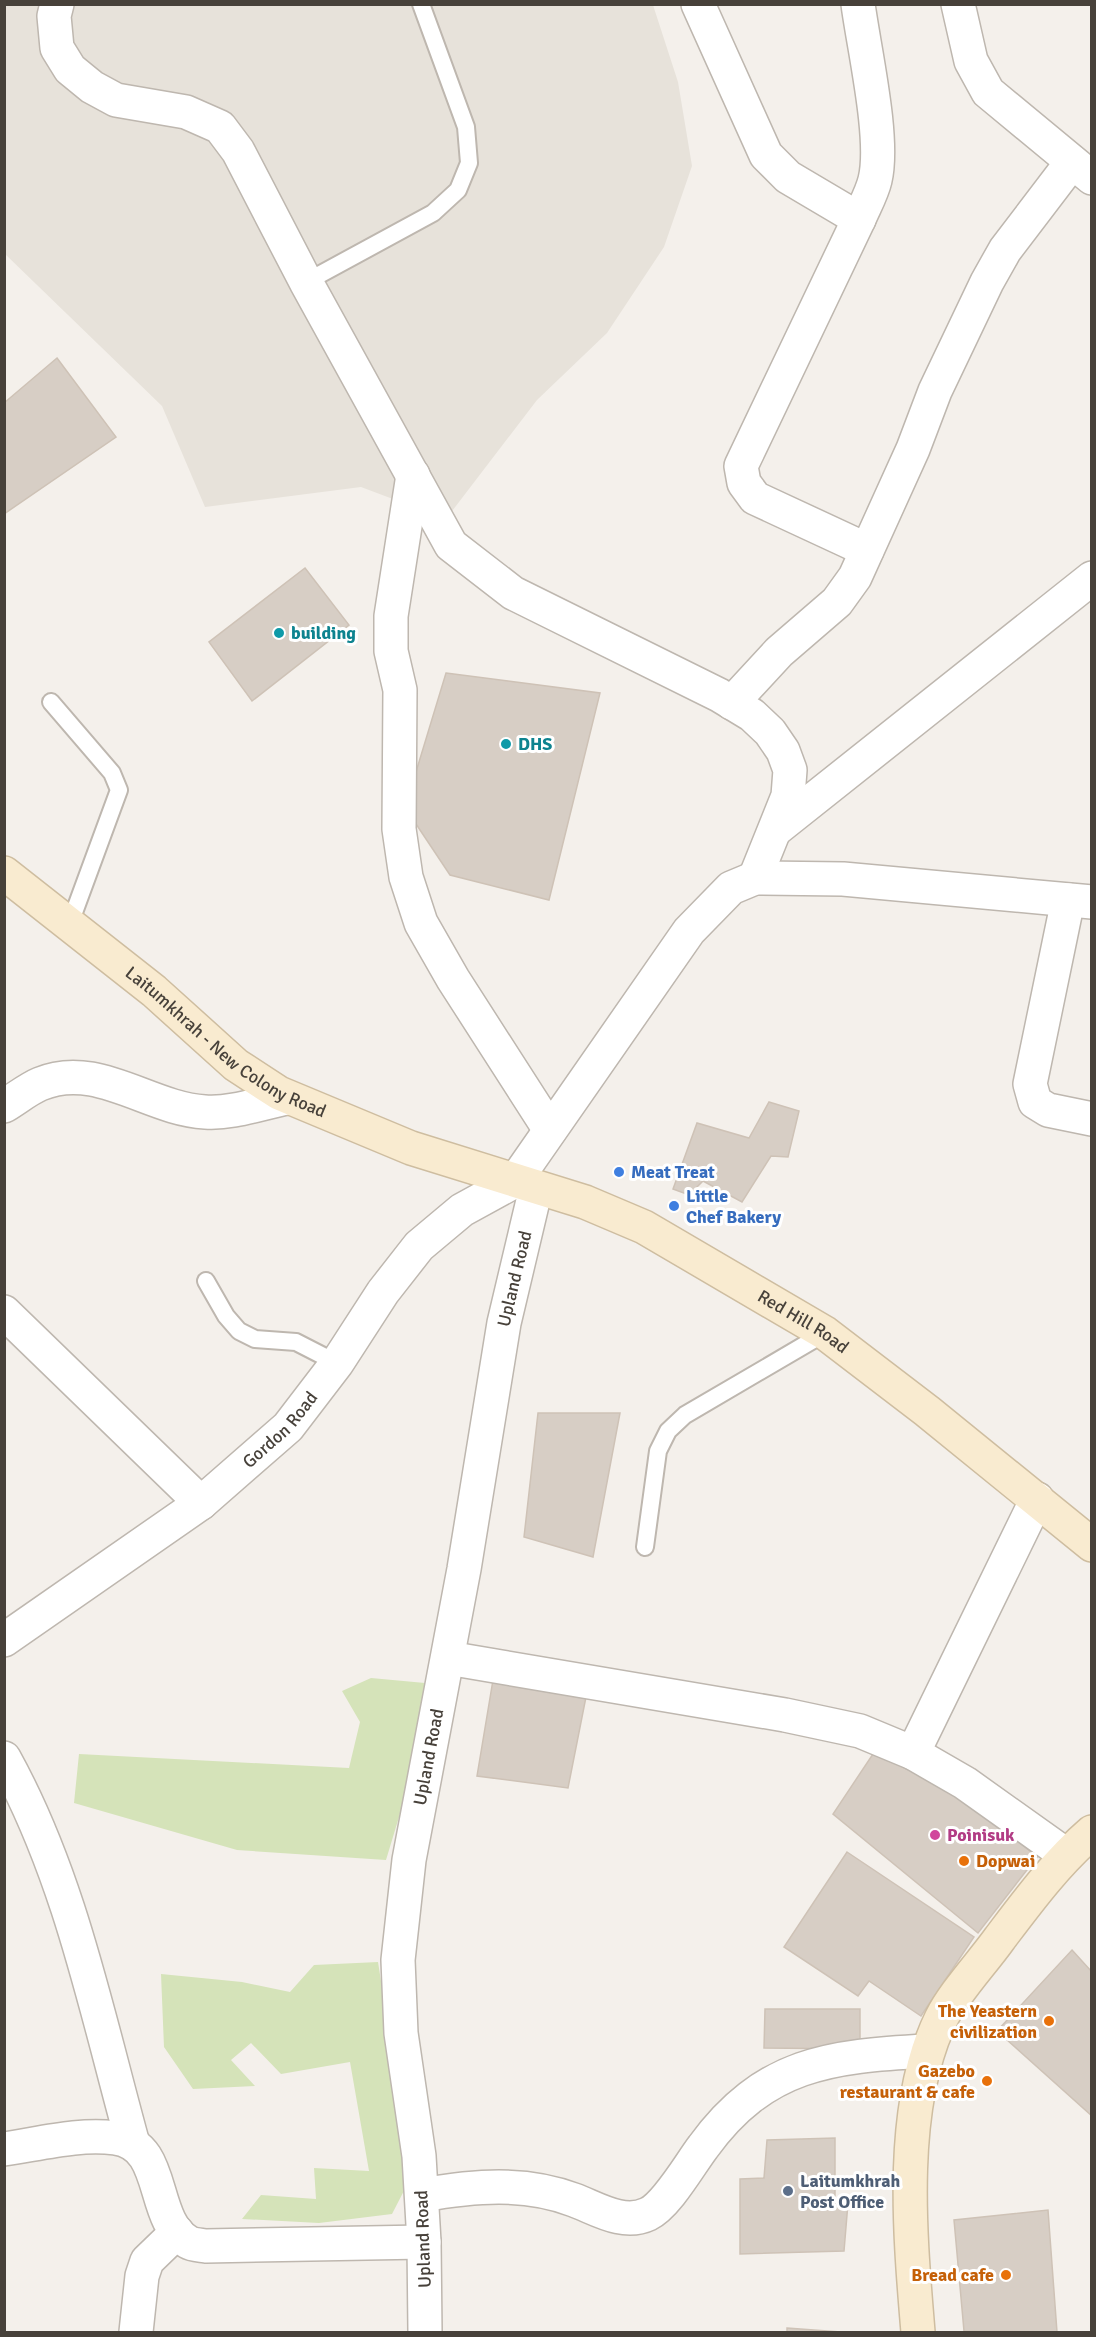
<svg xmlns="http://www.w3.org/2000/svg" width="1096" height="2337" font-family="Signika,sans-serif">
	<rect width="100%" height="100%" fill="#f4f0eb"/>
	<!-- residential -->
	<path fill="#e7e2da" d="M4 5H653L678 82 692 166 664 247 607 333 537 400 446 519 361 487 205 507 162 406 5 254Z"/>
	<!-- green -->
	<path fill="#d5e3b9" d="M371 1678 425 1683 412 1774 386 1860 237 1850 74 1803 79 1754 349 1768 360 1722 342 1691Z
		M378 1962 394 2064 408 2183 392 2214 319 2223 242 2219 261 2195 316 2199 314 2168 369 2171 350 2062 281 2074 251 2043 231 2060 255 2086 193 2089 164 2047 161 1974 242 1982 290 1992 314 1965Z"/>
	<!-- building -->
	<path fill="#d7cec5" stroke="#cec2b6" stroke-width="1.5" d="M57 358 116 437 4 514V403Z
		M305 568 349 625 252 701 209 642Z
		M446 673 600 693 549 900 450 875 408 812 409 795Z
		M769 1102 799 1111 788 1157 771 1156 742 1202 703 1181 689 1195 673 1189 697 1123 749 1138Z
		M538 1413H620L593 1557 524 1537Z
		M493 1680 587 1692 568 1788 477 1776Z
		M879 1745 936 1773 1037 1857 978 1933 833 1814Z
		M847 1852 974 1937 921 2016 869 1981 858 1996 784 1947Z
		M1072 1950 1092 1972V2116L997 2031Z
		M765 2009H860V2049L764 2048Z
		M835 2138V2202L848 2203 844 2251 740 2254V2179L764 2178 767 2140Z
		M1048 2210 1057 2332 964 2331 954 2220Z
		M787 2328 841 2332H787Z"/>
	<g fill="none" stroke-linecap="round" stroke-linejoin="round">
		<!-- lane casing -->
		<g stroke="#beb7af" stroke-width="20">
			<path id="lane" d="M306 282 433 213 458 190 469 163 466 127 421 4
				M51 702 112 773 119 790 69 926
				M206 1281 226 1316 239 1331 255 1339 296 1342 337 1363
				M645 1547 658 1451 668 1431 685 1415 825 1333"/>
		</g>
		<!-- street casing -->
		<g stroke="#beb7af" stroke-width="36">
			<g id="street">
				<path d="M57 4 54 16 57 48 70 69 92 87 116 100 186 112 220 127 238 151 306 282 451 545 513 593 719 695 752 715 770 732 783 751 790 770 788 796 755 878"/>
				<path d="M698 4 766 155 788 177 859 219"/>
				<path d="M858 4C864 49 885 139 875 180 872 193 864 207 859 219L741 466 744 483 755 498 867 550"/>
				<path d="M958 4 971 61 988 92 1092 178"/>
				<path d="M413 475 391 616V651L400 690 399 829 406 877 421 923 453 979 550 1130"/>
				<path d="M732 703 779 652 837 602 855 577 913 449 935 391 987 282 1005 250 1072 162"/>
				<path d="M775 830 1092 578"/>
				<path d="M1068 900 1030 1084 1035 1102 1048 1110 1092 1119"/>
				<path d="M4 1106C16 1099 28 1089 40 1084 97 1060 149 1109 205 1112 232 1114 261 1103 287 1098"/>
				<path d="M4 1312 201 1503"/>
				<path id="s1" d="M4 1640 201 1503 288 1427 337 1363 383 1292 419 1246 462 1210 515 1181 689 931 731 888 755 878 843 879 1092 902"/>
				<path d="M448 1658 785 1715 860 1731 913 1753 965 1783 1066 1855"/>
				<path d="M913 1753 1037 1499"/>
				<path d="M4 1758C70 1877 97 2014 133 2144"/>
				<path d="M4 2149C39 2144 80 2133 115 2138 168 2145 149 2219 188 2242 193 2245 200 2245 206 2246L424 2242"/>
				<path d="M422 2195C473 2186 525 2181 574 2200 596 2208 623 2226 648 2214 667 2205 690 2164 703 2147 764 2063 830 2056 927 2051"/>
				<path d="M136 2332 142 2276 147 2261 177 2232"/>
				<path id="s2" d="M425 2332 424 2242 419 2156 401 2033 398 1960 409 1860 464 1569 504 1323 536 1188"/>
			</g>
		</g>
		<!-- secondary casing -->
		<g stroke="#cebda0" stroke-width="36">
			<g id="secondary">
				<path id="s3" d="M4 873 154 991 236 1065 279 1093 411 1148 585 1202 644 1227 825 1333 927 1411 1092 1545"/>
				<path d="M918 2332C910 2236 898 2108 941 2019 953 1994 983 1962 1000 1938 1028 1901 1056 1863 1092 1832"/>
			</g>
		</g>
		<!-- lane -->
		<use href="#lane" stroke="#fff" stroke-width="16"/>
		<!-- street -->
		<use href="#street" stroke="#fff" stroke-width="33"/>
		<!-- secondary -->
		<use href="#secondary" stroke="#f9ebd0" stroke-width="33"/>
	</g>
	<!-- markers -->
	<g fill="#0f9aa8" stroke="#fff" stroke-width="2">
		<circle cx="279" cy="633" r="6"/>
		<circle cx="506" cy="744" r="6"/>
	</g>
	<g fill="#3f7fe0" stroke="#fff" stroke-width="2">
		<circle cx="619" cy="1172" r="6"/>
		<circle cx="674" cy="1206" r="6"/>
	</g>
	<circle fill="#d1479c" stroke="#fff" stroke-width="2" cx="935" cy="1835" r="6"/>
	<g fill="#e8710a" stroke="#fff" stroke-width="2">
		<circle cx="964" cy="1861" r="6"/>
		<circle cx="1049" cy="2021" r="6"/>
		<circle cx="987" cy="2081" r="6"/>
		<circle cx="1006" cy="2275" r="6"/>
	</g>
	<circle fill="#5c6f8a" stroke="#fff" stroke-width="2" cx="788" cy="2191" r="6"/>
	<g text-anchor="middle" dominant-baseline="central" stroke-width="6" stroke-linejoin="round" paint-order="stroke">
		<!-- culture labels -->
		<g font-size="18" font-weight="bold" fill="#0d838f" stroke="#fff" text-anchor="start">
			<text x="291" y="633">building</text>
			<text x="518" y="744">DHS</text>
		</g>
		<!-- street labels -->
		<g font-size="18" fill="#47413a" stroke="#fff">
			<text stroke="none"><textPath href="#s3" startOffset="280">Laitumkhrah - New Colony Road</textPath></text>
			<text stroke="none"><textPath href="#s2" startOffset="1065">Upland Road</textPath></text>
			<text stroke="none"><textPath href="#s3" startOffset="927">Red Hill Road</textPath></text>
			<text stroke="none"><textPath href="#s1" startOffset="348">Gordon Road</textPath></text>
			<text stroke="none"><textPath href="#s2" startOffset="579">Upland Road</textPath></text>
			<text transform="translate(423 2239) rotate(-92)">Upland Road</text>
		</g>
		<!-- shop labels -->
		<g font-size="18" font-weight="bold" fill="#366cbe" stroke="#fff" text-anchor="start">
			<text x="631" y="1172">Meat Treat</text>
			<text x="686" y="1196">Little<tspan x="686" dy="21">Chef Bakery</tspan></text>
		</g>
		<!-- hotel labels -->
		<g font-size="18" font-weight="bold" fill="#b23c85" stroke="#fff" text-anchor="start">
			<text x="947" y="1835">Poinisuk</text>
		</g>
		<!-- food labels -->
		<g font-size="18" font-weight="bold" fill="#c56008" stroke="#fff" text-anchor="end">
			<text x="976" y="1861" text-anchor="start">Dopwai</text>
			<text x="1037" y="2011">The Yeastern<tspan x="1037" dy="21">civilization</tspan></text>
			<text x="975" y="2071">Gazebo<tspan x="975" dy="21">restaurant &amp; cafe</tspan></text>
			<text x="994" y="2275">Bread cafe</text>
		</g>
		<!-- service labels -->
		<g font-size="18" font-weight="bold" fill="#4e5e75" stroke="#fff" text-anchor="start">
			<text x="800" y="2181">Laitumkhrah<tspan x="800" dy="21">Post Office</tspan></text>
		</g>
	</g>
	<!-- border -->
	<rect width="1096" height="2337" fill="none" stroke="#47413a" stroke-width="12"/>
</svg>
